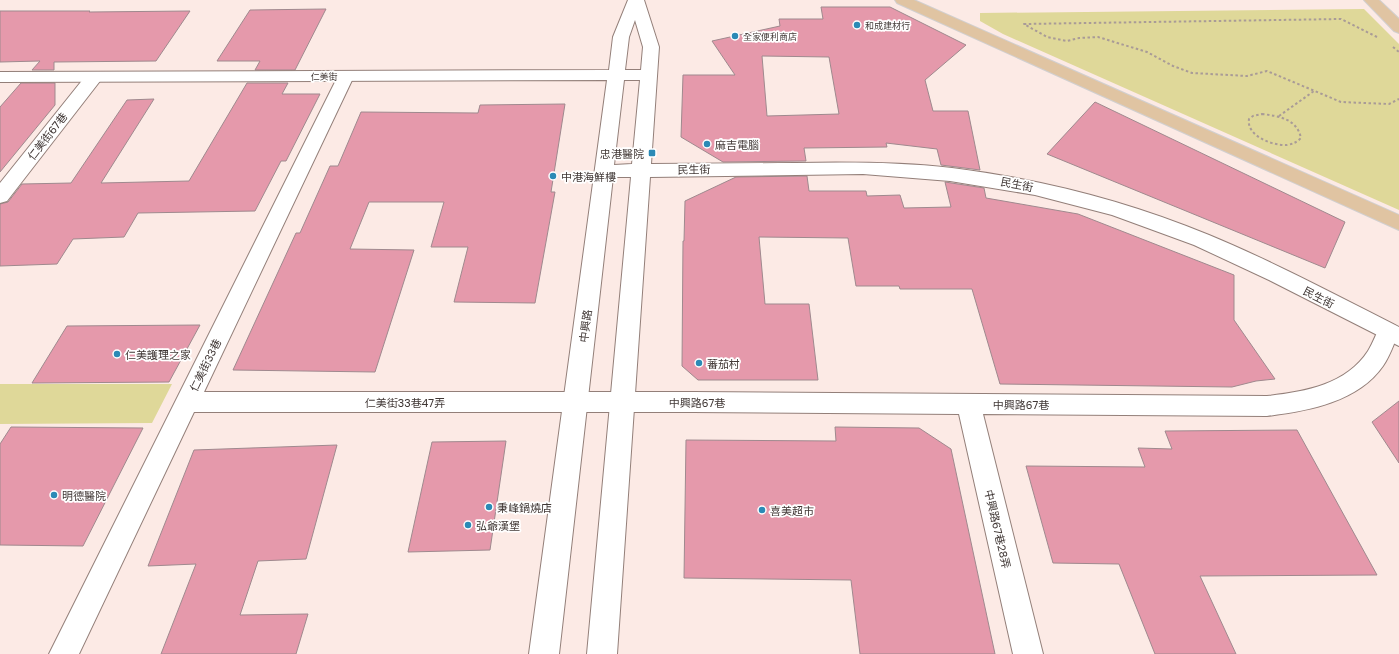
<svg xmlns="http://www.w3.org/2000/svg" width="1399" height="654" font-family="'Golos Text','Noto Sans TC',sans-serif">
	<rect width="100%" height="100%" fill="#fceae5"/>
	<!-- green -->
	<path fill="#dfd899" d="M1364 9 1399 44V210L1003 34 980 21V13Z
		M0 384H172L152 423 0 424Z"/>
	<!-- building -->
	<path fill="#e599ab" stroke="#9f898e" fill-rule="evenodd" d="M821 7H890L966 45 925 80 933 111H968L980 170 941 165 937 149 886 143 887 147 804 148 806 161 723 162 681 137 683 75H735L712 41 780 26 779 19H823ZM762 56 829 57 839 114 767 116Z
		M326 9 295 70H255L260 61H217L250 10Z
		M0 11H90L89 12 190 11 156 61 54 62V70H32L40 61 0 62Z
		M21 83H55V105L0 172V107Z
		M247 83H288L282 94H320L286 161H281L255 211 138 213 124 237 73 239 57 264 0 266V204L8 202 22 184 71 183 127 100 154 99 101 183 189 181Z
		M1095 102 1345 222 1325 268 1047 154Z
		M565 104 551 192H555L535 303 454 302 468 247H431L444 202H369L350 249 414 250 375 372 233 370 296 233H300L330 166H338L361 112 478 113 480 105Z
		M807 176 809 191H866L867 196 900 195 904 208 951 207 945 182 984 188 986 198 1078 214 1234 275V320L1275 379 1256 381 1232 387 1000 384 972 289H900L899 286H856L848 238 759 237 765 304H809L818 380H698L682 366 683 241H684L685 201 736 177Z
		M200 325 169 382 32 383 67 326Z
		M1399 401V463L1372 422Z
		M11 427 143 428 83 546 0 545V444Z
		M835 427 919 428 951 449 995 654H860L851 580 684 578 686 440 836 441Z
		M1297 430 1377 575 1200 576 1236 654H1155L1119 564 1053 563 1026 466 1145 467 1138 448 1172 449 1165 431Z
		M506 441 490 550 408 552 432 442Z
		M337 445 306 559 258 561 240 615 308 614 296 654H161L196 564 148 566 194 450Z"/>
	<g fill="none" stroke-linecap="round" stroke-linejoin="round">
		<!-- street casing -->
		<g stroke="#937f79" stroke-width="2">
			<path id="street" d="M346 71 352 72 354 76 204 392H693L1267 396C1304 392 1346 385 1368 351 1373 343 1376 334 1380 326L1388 323 1396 326 1399 332C1394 343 1390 356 1383 366 1358 402 1308 411 1267 416L983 414 1043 654H1013L959 414 693 412H194L79 654H49L340 72Z
				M94 72 100 73 102 77 100 81 7 201 0 203V183L88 73Z"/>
		</g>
		<!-- secondary casing -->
		<g stroke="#937f79" stroke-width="2">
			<path id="secondary" d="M628 0H644L659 47 651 164C699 164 747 163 796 163 848 162 900 162 952 168 1040 179 1127 201 1209 235 1274 262 1336 295 1399 327V346L1269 280 1194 245 1112 215 1035 195 950 181 863 174 650 177 617 654H587L631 177H613L559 654H529L607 80 0 82V72L609 70 613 37ZM635 20 643 47 641 70H625L629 37ZM624 80H640L632 164 614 165Z"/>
		</g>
		<!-- primary casing -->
		<g stroke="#d1cfcf" stroke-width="2">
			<path id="primary" d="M895 0H914L1399 215V230L897 3Z
				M1364 0H1379L1399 19V33L1394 31Z"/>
		</g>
		<!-- path -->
		<path stroke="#a99b97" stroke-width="2" stroke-dasharray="2.5 2.5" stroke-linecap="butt" d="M1377 37 1341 19 1024 24 1047 37 1067 41 1079 38 1098 37 1147 52 1173 66 1192 73 1247 76 1267 71 1341 102 1389 104 1399 99
			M1393 47 1399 52
			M1262 114C1279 116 1297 119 1301 138 1297 142 1293 144 1287 145 1273 146 1246 136 1249 119L1253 116Z
			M1279 116 1314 91"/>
		<!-- street -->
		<use href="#street" fill="#fff" fill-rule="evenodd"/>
		<!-- secondary -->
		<use href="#secondary" fill="#fff" fill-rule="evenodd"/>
		<!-- primary -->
		<use href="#primary" fill="#e0c4a2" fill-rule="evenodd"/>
	</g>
	<!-- markers -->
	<g fill="#2b8ab6" stroke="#fff" stroke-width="1.5">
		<circle cx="857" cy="25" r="4"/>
		<circle cx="735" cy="36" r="4"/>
		<circle cx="707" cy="144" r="4"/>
		<rect x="648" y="149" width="8" height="8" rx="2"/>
		<circle cx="553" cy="176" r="4"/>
		<circle cx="117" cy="354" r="4"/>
		<circle cx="699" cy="363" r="4"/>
		<circle cx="54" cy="495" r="4"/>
		<circle cx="489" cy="507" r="4"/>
		<circle cx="762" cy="510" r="4"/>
		<circle cx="468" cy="525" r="4"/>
	</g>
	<g text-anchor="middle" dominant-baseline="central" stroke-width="3.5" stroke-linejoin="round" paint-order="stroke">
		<!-- far-poi labels -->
		<g font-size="9" fill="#413836" stroke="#fff" text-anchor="start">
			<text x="865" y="25">和成建材行</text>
			<text x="743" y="36">全家便利商店</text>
		</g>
		<!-- far-street labels -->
		<g font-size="9" fill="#413836" stroke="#fff">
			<text x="324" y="76">仁美街</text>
		</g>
		<!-- street labels -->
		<g font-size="11" fill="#413836" stroke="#fff">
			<text transform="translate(47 136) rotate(-52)">仁美街67巷</text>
			<text transform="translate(694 169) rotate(-1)">民生街</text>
			<text transform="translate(1017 184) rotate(11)">民生街</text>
			<text transform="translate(1319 297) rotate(27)">民生街</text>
			<text transform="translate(585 326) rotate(-83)">中興路</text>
			<text transform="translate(205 365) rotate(-64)">仁美街33巷</text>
			<text x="405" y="402">仁美街33巷47弄</text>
			<text x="697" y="402">中興路67巷</text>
			<text x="1021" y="404">中興路67巷</text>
			<text transform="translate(998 529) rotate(77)">中興路67巷28弄</text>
		</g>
		<!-- poi labels -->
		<g font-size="11" fill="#413836" stroke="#fff" text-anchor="start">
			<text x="715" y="144">麻吉電腦</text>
			<text x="644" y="153" text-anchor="end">忠港醫院</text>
			<text x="561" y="176">中港海鮮樓</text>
			<text x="125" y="354">仁美護理之家</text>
			<text x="707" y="363">蕃茄村</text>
			<text x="62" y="495">明德醫院</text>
			<text x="497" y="507">秉峰鍋燒店</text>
			<text x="770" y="510">喜美超市</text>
			<text x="476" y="525">弘爺漢堡</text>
		</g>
	</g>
</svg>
